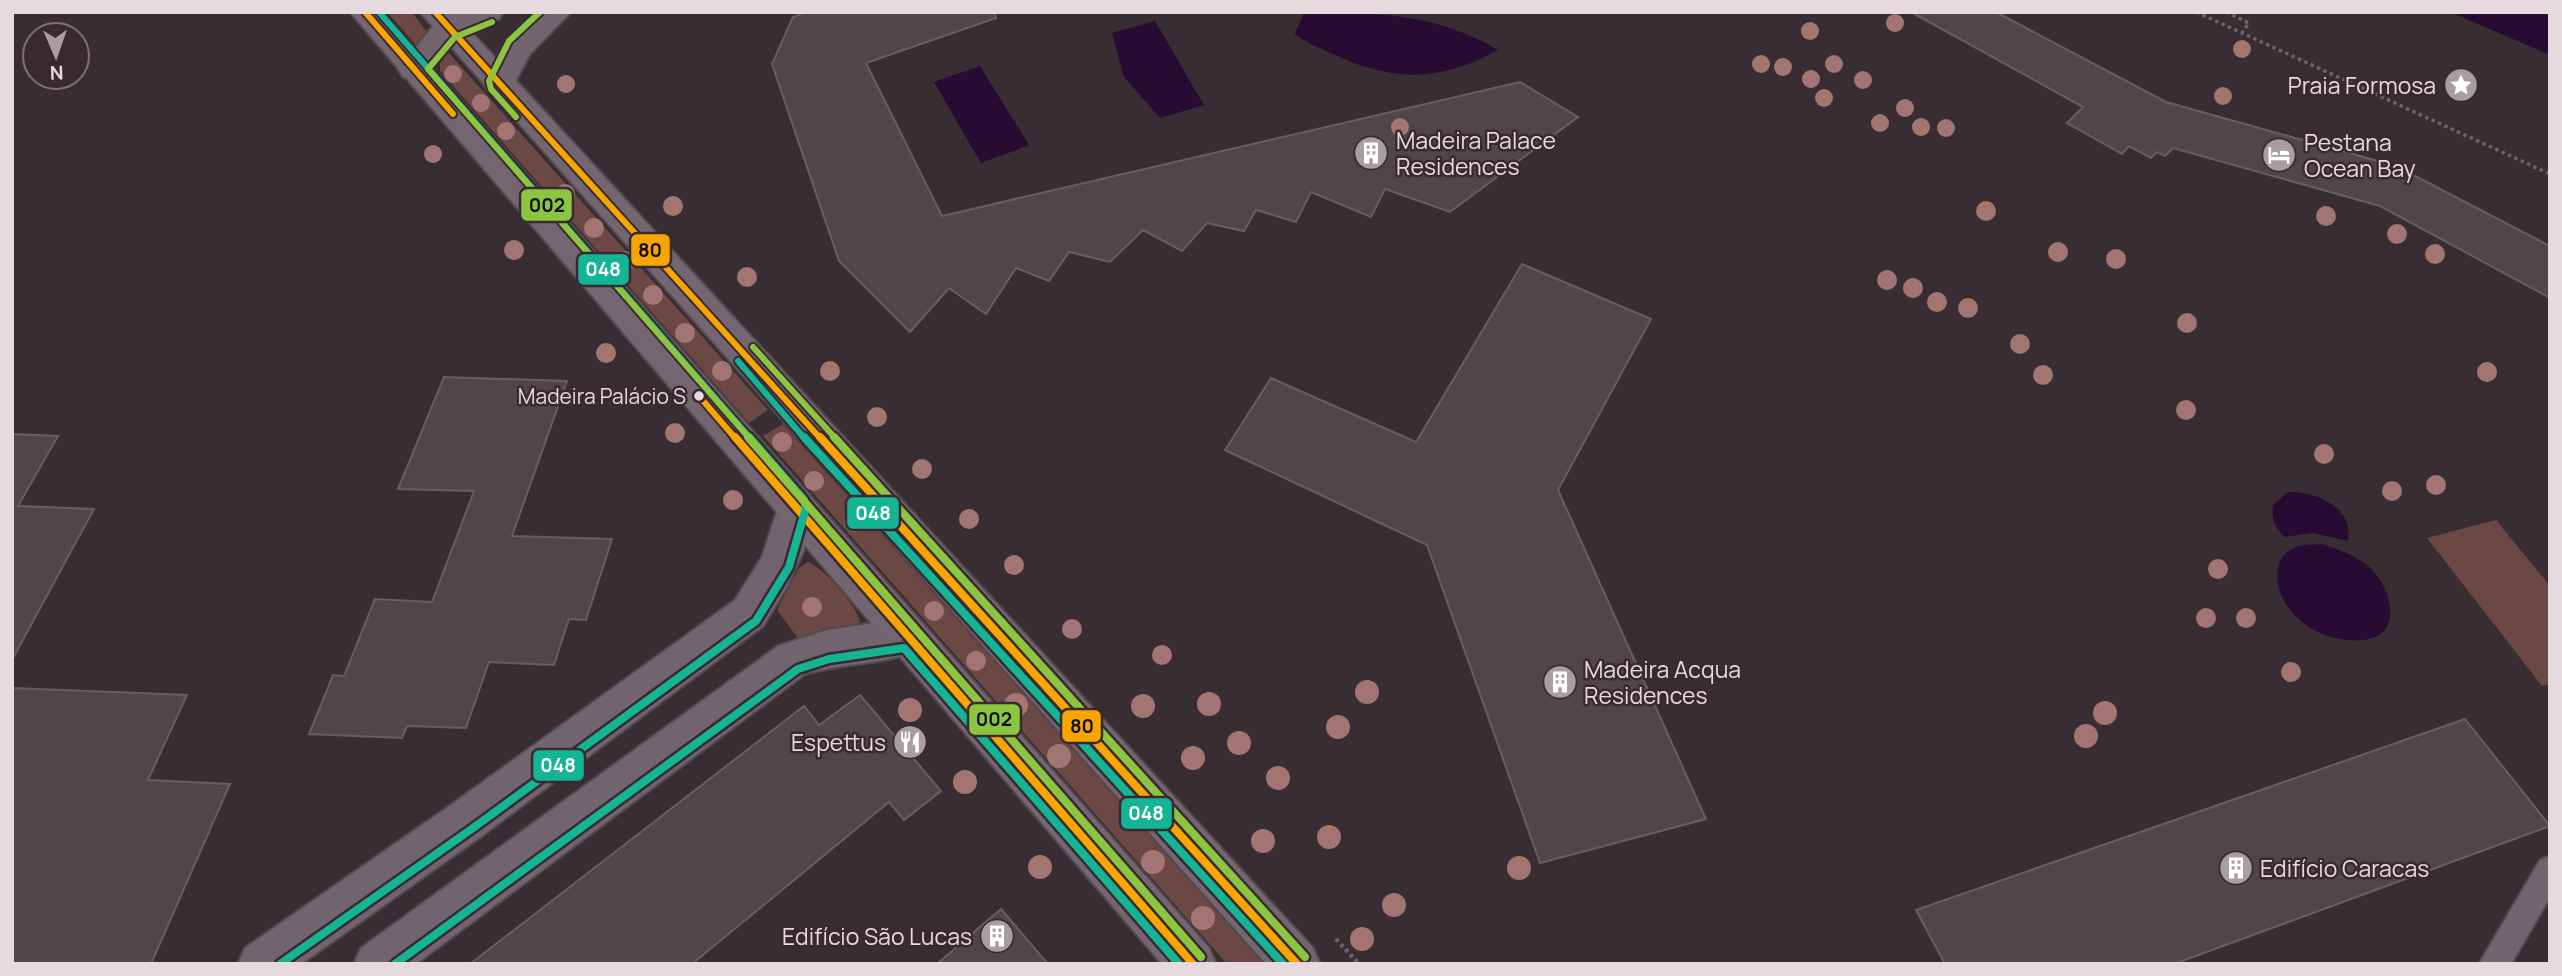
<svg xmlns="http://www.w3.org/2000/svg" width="2562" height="976" font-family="Manrope,sans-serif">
	<rect width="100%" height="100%" fill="#372d32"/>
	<!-- green -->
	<path fill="#6c4845" d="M387 12H412L428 33 416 45Z
		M448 52 768 410 749 423 440 71V60Z
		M783 424 1264 964H1227L763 436Z
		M2496 520 2550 586V684L2542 686 2427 538Z
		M808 562C825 570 856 603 860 622L851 629 800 641 777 610 799 568Z"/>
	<!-- water -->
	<path fill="#270b32" d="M1304 12C1375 13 1434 12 1498 50 1441 82 1392 82 1333 54 1319 48 1307 43 1295 34Z
		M2450 12H2550V55Z
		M1155 21 1204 105 1160 118 1124 77 1112 33Z
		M980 66 1029 145 981 163 934 82Z
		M2288 492C2316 492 2354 506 2348 541L2313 533 2284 537C2275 526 2271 519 2273 505Z
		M2322 544C2339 550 2356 555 2369 567 2392 587 2405 637 2362 640 2347 641 2334 639 2320 633 2293 621 2269 591 2280 561 2283 554 2293 547 2300 546 2307 544 2315 545 2322 544Z"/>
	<!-- building -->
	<path fill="#50464a" stroke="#675e61" stroke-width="2" d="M807 12H995L996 18 866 63 942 216 1520 82 1578 117 1450 212 1385 189 1371 217 1311 192 1296 222 1256 210 1244 231 1207 223 1182 251 1143 230 1110 262 1069 252 1049 281 1016 268 986 314 949 288 910 332 839 261 772 64 793 17Z
		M1911 12H1996L2166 102 2396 166 2550 246V298L2380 206 2173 148 2165 156 2157 152 2151 158 2129 146 2122 154 2067 123 2083 107Z
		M1522 264 1651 319 1558 490 1706 819 1540 863 1427 545 1225 450 1271 378 1416 442Z
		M444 377 567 381 512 536 612 539 586 620 569 619 554 665 489 662 466 728 407 726 402 738 309 734 333 675 344 676 375 599 432 602 474 491 398 489Z
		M12 434 58 436 18 506 94 509 12 660Z
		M12 688 187 695 148 780 230 784 151 964H12Z
		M860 695 941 791 904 820 889 802 692 964H470L804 706 819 725Z
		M2465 719 2550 826 2174 964H1945L1916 910Z
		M1001 909 1048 964H937Z"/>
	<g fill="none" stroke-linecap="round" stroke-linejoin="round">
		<!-- service casing -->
		<g stroke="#524a4e" stroke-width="4">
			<path id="service" d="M2550 856V897L2511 964H2479L2540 860Z"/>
		</g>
		<!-- minor casing -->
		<g stroke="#524a4e" stroke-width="4">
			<path id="minor" d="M458 12H503L499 19 460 36 425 77 414 80 403 77 398 69 438 20Z
				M537 12H571L530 54 510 91 499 94 488 91 483 83 507 39Z"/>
		</g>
		<!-- tertiary casing -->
		<g stroke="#524a4e" stroke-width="4">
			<path id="tertiary" d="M796 490 810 495 815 507 804 550 787 587 763 626 483 835 301 964H238L245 948 451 805 735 600 762 557 782 495Z
				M908 618 922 624 928 637 922 650C885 664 843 663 805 674L416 964H354L361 948 778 646 827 630Z"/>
		</g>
		<!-- secondary casing -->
		<g stroke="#524a4e" stroke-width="4">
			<path id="secondary" d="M350 12H383L1209 948 1216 964H1162Z
				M420 12H453L1313 948 1320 964H1266Z"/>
		</g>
		<!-- path-far1 -->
		<path stroke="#6e636b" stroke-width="3.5" stroke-dasharray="3.5 3.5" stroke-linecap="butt" d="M2196 12 2550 174
			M2226 12 2249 23 2242 33"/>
		<!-- path -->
		<path stroke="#6e636b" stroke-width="4.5" stroke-dasharray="3.5 3.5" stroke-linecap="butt" d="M1336 939 1359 964"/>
		<!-- service -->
		<use href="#service" fill="#71646e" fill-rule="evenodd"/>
		<!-- minor -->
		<use href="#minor" fill="#71646e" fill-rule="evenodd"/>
		<!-- tertiary -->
		<use href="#tertiary" fill="#71646e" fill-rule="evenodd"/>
		<!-- secondary -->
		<use href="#secondary" fill="#746671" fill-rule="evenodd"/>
		<!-- bus-1-far1 casing -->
		<g stroke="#3b2931" stroke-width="10">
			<path id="bus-1-far1" d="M365 12 453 114
				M435 12 821 439
				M699 396 736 439"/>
		</g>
		<!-- bus-1 casing -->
		<g stroke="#3b2931" stroke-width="13">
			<path id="bus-1" d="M735 437 1193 964
				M820 437 1297 964"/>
		</g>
		<!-- bus-2-far1 casing -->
		<g stroke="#3b2931" stroke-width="10">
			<path id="bus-2-far1" d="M379 12 751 439
				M738 361 805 439"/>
		</g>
		<!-- bus-2 casing -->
		<g stroke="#3b2931" stroke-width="13">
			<path id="bus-2" d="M804 437 1283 964
				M280 964 473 828 756 621 789 567 806 508 804 500 749 437
				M395 964 798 669 829 659 904 648 1179 964"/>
		</g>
		<!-- bus-3-far1 casing -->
		<g stroke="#3b2931" stroke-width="10">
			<path id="bus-3-far1" d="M492 22 455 37 428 69 750 439
				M516 117 491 89 489 81 509 41 540 12
				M753 347 836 439"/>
		</g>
		<!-- bus-3 casing -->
		<g stroke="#3b2931" stroke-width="13">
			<path id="bus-3" d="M748 437 1201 957
				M834 437 1305 957"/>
		</g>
		<!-- bus-1-far1 -->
		<use href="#bus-1-far1" stroke="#f7a600" stroke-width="6"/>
		<!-- bus-1 -->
		<use href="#bus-1" stroke="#f7a600" stroke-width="8"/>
		<!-- bus-2-far1 -->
		<use href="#bus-2-far1" stroke="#13b594" stroke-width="6"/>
		<!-- bus-2 -->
		<use href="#bus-2" stroke="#13b594" stroke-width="8"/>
		<!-- bus-3-far1 -->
		<use href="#bus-3-far1" stroke="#8cc641" stroke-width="6"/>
		<!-- bus-3 -->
		<use href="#bus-3" stroke="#8cc641" stroke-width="8"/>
	</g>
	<!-- trees -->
	<g fill="#a37572">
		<circle cx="1895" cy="23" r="9"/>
		<circle cx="1810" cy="31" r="9"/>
		<circle cx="2242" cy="49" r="9"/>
		<circle cx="1761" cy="64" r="9"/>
		<circle cx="1834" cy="64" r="9"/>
		<circle cx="1783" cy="67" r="9"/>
		<circle cx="453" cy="74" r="9"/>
		<circle cx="1811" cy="79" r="9"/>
		<circle cx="1863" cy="80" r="9"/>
		<circle cx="566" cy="84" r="9"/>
		<circle cx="2223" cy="96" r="9"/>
		<circle cx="1824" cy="98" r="9"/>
		<circle cx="481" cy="103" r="9"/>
		<circle cx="1905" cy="108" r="9"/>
		<circle cx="1880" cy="123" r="9"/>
		<circle cx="1400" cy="127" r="9"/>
		<circle cx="1921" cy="127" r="9"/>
		<circle cx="1946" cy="128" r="9"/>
		<circle cx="506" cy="131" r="9"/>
		<circle cx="433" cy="154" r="9"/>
		<circle cx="565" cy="194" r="10"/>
		<circle cx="673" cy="206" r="10"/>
		<circle cx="1986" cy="211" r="10"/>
		<circle cx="2326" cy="216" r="10"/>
		<circle cx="594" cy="228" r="10"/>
		<circle cx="2397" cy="234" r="10"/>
		<circle cx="514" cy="250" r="10"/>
		<circle cx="2058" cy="252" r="10"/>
		<circle cx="2435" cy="254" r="10"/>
		<circle cx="2116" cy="259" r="10"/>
		<circle cx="625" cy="261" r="10"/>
		<circle cx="747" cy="277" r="10"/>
		<circle cx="1887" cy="280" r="10"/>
		<circle cx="1913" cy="288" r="10"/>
		<circle cx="653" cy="295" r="10"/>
		<circle cx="1937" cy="302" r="10"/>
		<circle cx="1968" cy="308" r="10"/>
		<circle cx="2187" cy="323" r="10"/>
		<circle cx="685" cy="333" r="10"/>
		<circle cx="2020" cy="344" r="10"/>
		<circle cx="606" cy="353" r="10"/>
		<circle cx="722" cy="371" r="10"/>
		<circle cx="830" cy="371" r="10"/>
		<circle cx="2487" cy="372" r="10"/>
		<circle cx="2043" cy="375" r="10"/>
		<circle cx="2186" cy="410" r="10"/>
		<circle cx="877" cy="417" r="10"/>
		<circle cx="675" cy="433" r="10"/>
		<circle cx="782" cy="442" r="10"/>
		<circle cx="2324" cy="454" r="10"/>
		<circle cx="922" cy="469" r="10"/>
		<circle cx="814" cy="481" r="10"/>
		<circle cx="2436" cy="485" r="10"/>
		<circle cx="2392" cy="491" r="10"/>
		<circle cx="733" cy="500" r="10"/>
		<circle cx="969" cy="519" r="10"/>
		<circle cx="854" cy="522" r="10"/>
		<circle cx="1014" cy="565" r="10"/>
		<circle cx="2218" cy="569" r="10"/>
		<circle cx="812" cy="607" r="10"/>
		<circle cx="934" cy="611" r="10"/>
		<circle cx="2206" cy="618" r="10"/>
		<circle cx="2246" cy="618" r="10"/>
		<circle cx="1072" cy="629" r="10"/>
		<circle cx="1162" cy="655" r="10"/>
		<circle cx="976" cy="661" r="10"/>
		<circle cx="2291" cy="672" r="10"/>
		<circle cx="1367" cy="692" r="12"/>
		<circle cx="1209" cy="704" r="12"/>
		<circle cx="1016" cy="705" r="12"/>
		<circle cx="1143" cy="706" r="12"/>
		<circle cx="910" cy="710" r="12"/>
		<circle cx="2105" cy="713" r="12"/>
		<circle cx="1338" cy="727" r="12"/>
		<circle cx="2086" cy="736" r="12"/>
		<circle cx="1239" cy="743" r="12"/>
		<circle cx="1059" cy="756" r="12"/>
		<circle cx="1193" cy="758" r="12"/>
		<circle cx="1278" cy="778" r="12"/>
		<circle cx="965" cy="782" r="12"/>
		<circle cx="1329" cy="837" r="12"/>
		<circle cx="1263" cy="841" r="12"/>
		<circle cx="1153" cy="862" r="12"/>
		<circle cx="1040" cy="867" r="12"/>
		<circle cx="1519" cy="868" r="12"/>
		<circle cx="1394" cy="905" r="12"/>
		<circle cx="1203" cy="918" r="12"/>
		<circle cx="1362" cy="939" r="12"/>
	</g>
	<!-- icons -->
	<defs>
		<g id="sight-disc" transform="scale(1.75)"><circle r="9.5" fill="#a99da2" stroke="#3b2931"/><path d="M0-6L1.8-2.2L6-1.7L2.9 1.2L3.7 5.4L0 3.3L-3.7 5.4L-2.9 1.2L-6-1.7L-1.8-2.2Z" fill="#fff"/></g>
		<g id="building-disc" transform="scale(1.75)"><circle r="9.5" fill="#a99da2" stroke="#3b2931"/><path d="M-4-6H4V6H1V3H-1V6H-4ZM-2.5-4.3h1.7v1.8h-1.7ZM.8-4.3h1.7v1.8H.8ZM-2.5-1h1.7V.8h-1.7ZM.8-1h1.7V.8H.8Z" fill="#fff"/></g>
		<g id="hotel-disc" transform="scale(1.75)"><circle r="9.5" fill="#a99da2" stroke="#3b2931"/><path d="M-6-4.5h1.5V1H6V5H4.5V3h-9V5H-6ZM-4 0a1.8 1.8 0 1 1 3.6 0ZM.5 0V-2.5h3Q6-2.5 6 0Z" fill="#fff"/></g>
		<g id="restaurant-disc" transform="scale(1.75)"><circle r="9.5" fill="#a99da2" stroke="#3b2931"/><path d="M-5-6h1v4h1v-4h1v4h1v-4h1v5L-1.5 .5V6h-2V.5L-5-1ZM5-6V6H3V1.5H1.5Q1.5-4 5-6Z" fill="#fff"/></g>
	</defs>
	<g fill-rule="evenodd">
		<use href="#sight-disc" x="2461" y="85"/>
		<use href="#building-disc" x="1371" y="153"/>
		<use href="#hotel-disc" x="2279" y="155"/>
		<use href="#building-disc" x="1560" y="682"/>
		<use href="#restaurant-disc" x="910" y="742"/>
		<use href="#building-disc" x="2236" y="868"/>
		<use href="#building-disc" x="997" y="936"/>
	</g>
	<!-- markers -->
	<circle fill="#e6dadf" stroke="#3b2931" stroke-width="2.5" cx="699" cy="396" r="6"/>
	<g text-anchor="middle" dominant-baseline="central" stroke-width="5" stroke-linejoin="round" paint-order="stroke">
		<!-- bus labels -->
		<g font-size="21" fill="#e6dadf" stroke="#3b2931" text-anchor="end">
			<text x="686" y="396">Madeira Palácio S</text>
		</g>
		<!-- poi labels -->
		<g font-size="23" fill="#e6dadf" stroke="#3b2931" text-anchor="start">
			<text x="2436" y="85" text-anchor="end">Praia Formosa</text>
			<text x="1396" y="140">Madeira Palace<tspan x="1396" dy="26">Residences</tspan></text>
			<text x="2304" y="142">Pestana<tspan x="2304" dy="26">Ocean Bay</tspan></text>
			<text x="1584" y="669">Madeira Acqua<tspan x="1584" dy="26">Residences</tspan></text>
			<text x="886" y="742" text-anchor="end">Espettus</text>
			<text x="2260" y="868">Edifício Caracas</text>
			<text x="972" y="936" text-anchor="end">Edifício São Lucas</text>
		</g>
	</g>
	<g stroke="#3b2931" stroke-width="2.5">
		<rect x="520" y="188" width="53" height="34" rx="7" fill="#8cc641"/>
		<rect x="630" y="233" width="41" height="34" rx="7" fill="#f7a600"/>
		<rect x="577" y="253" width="53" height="33" rx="7" fill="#13b594"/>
		<rect x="846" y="496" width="54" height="34" rx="7" fill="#13b594"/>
		<rect x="968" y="703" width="53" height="33" rx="7" fill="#8cc641"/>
		<rect x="1061" y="709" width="41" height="34" rx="7" fill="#f7a600"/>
		<rect x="532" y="749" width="53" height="33" rx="7" fill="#13b594"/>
		<rect x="1120" y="797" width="53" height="33" rx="7" fill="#13b594"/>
	</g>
	<g font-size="19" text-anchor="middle" font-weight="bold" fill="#fff">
		<text x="603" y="276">048</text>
		<text x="873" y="520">048</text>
		<text x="558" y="772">048</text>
		<text x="1146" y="820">048</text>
	</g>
	<g font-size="19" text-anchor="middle" font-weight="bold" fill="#111">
		<text x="547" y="212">002</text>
		<text x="650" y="257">80</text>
		<text x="994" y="726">002</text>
		<text x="1082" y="733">80</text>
	</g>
	<!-- border -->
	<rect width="2562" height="976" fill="none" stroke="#e6dadf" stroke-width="28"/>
	<!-- north arrow -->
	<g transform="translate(56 56) rotate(178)"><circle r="33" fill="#3b2931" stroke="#7f7077" stroke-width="2"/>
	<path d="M0-5L12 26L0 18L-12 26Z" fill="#a99da2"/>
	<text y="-10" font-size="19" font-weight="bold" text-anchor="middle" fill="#e6dadf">N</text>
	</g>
</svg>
